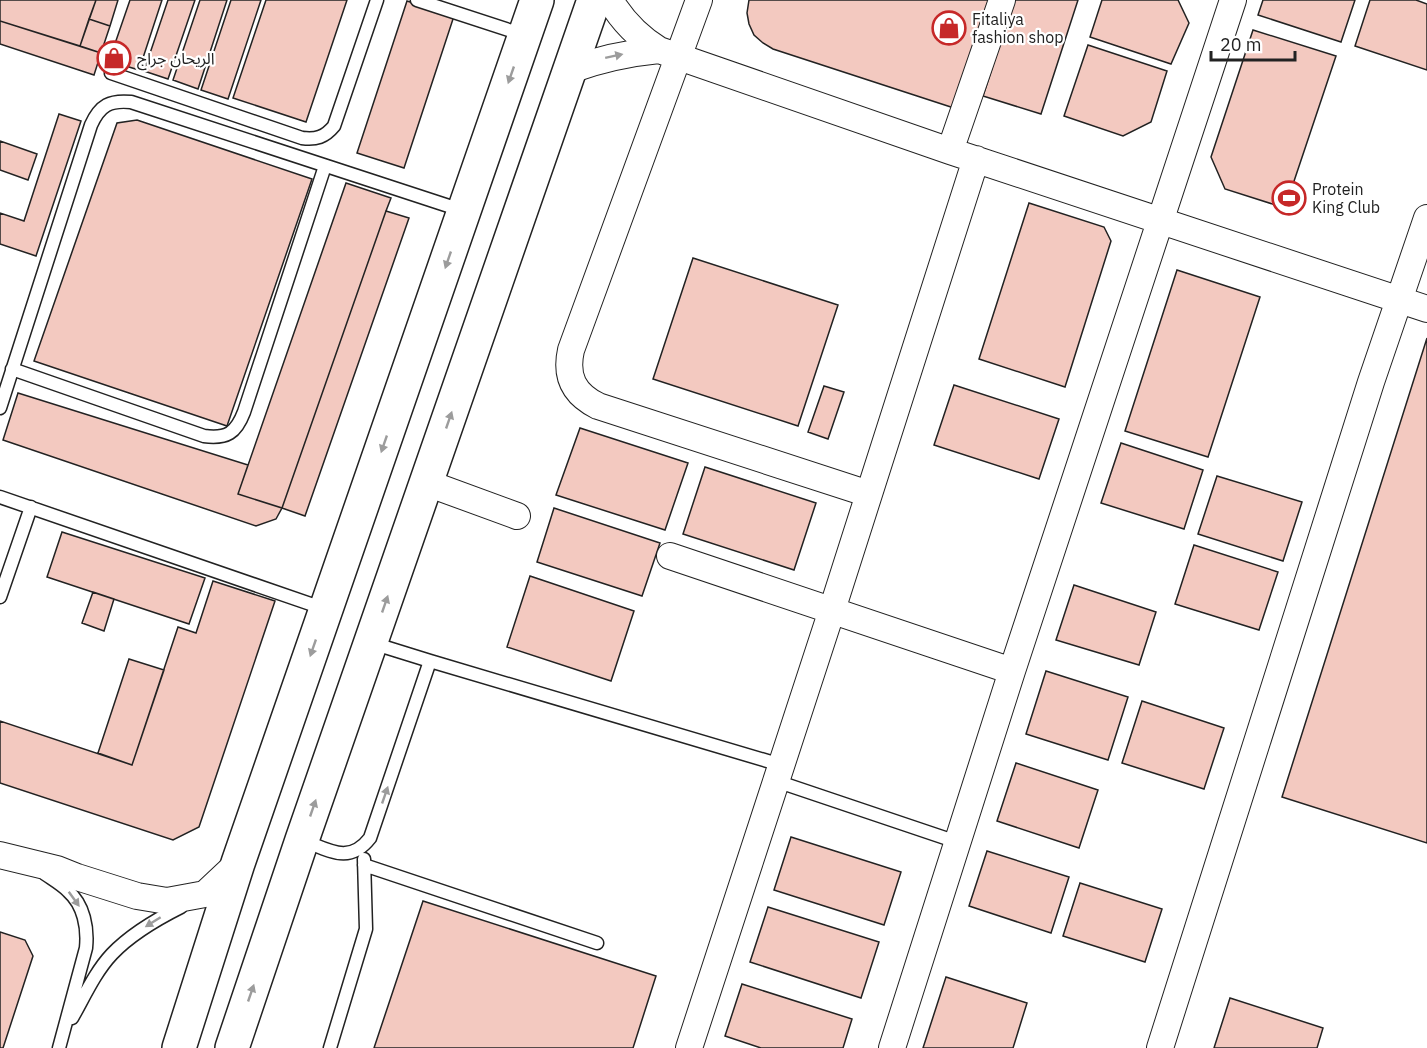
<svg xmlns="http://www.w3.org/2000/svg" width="1427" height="1048" font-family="'IBM Plex Sans','Noto Sans Arabic',sans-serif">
	<rect width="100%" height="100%" fill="#fff"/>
	<!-- building -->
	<path fill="#f3c9c0" stroke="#222" stroke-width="1.5" d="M0 0H96L80 46 0 21Z
		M96 0H118L110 26 89 19Z
		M130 0H162L139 70 109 61Z
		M168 0H195L168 79 144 71Z
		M200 0H227L198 89 173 80Z
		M231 0H261L228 99 201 90Z
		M266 0H347L306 122 233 98Z
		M749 0H992L957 109 773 49 763 43 754 35 749 24 747 13Z
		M1014 0H1078L1041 114 983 96Z
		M1102 0H1178L1189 23 1171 64 1090 37Z
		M1263 0H1355L1341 42 1258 15Z
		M1370 0H1416L1427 4V70L1355 46Z
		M407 1 454 16 404 168 357 153Z
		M89 19 110 26 101 53 80 46Z
		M0 21 101 53 94 75 0 44Z
		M1253 30 1336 56 1285 208 1225 189 1211 157Z
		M1088 45 1167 71 1151 122 1123 136 1064 116Z
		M59 114 81 121 36 256 0 244V213L24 221Z
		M137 120 312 179 227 426 34 361 117 123Z
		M0 141 37 154 28 180 0 170Z
		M346 183 391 198 386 211 282 508 238 494Z
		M1029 203 1104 227 1111 241 1065 387 979 359Z
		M386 211 409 218 305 516 282 508Z
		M693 258 838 305 798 426 653 379Z
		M1177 270 1260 297 1208 457 1125 431Z
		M1427 338V843L1282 797Z
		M954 385 1059 419 1039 479 934 445Z
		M824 386 844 392 828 439 808 432Z
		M18 393 248 465 238 494 282 508 276 519 256 526 3 440Z
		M580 428 688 463 665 530 556 495Z
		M1121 443 1203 470 1184 529 1101 503Z
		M705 467 816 503 794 570 683 534Z
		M1217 476 1302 502 1283 561 1198 534Z
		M554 508 660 543 642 596 537 562Z
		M62 532 205 578 189 624 47 577Z
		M1194 545 1278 572 1259 630 1175 604Z
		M530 576 634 611 611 681 507 647Z
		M213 581 275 601 199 827 173 840 0 783V721L132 765 178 627 196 633Z
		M1074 585 1156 612 1139 665 1056 640Z
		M93 592 114 599 104 631 82 623Z
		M129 659 164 670 132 765 98 753Z
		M1046 671 1128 697 1108 760 1026 734Z
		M1142 701 1224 728 1204 789 1122 763Z
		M1016 763 1098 790 1079 848 997 821Z
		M791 837 901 872 884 925 774 890Z
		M987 851 1069 877 1051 933 969 906Z
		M1080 883 1162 909 1145 962 1063 936Z
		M423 901 656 976 633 1048H374Z
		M768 907 879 942 861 998 750 962Z
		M0 932 25 940 33 956 3 1048H0Z
		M946 977 1027 1003 1013 1048H923Z
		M742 984 852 1019 843 1048H761L725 1036Z
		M1230 998 1323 1028 1317 1048H1214Z"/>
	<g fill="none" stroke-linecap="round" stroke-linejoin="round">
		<!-- service casing -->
		<g stroke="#222" stroke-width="15">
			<path id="service" d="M417 0 524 35
				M111 73 302 138C316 140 325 137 334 126L377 0
				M12 369 204 436C227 439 236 433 244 412L325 166
				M0 408 91 125C100 105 110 100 131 102L464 211
				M0 497 325 609
				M0 597 31 507
				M372 643 430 661 781 765
				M776 781 957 842
				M302 840C329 850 349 865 370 838L430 661
				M364 865 597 943
				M45 874C52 879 61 884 68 891 84 905 88 928 86 948L59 1048
				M72 1018C84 997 95 972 112 954 131 934 157 919 181 907
				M330 1048 366 929 364 859"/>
		</g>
		<!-- minor casing -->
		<g stroke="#222" stroke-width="28">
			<path id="minor" d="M610 0C623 22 638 37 659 50L950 151 1427 309
				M699 0 571 350C565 377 574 394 598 406L869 494
				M570 70C600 59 628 53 659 50
				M950 151 1002 0
				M427 483 517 516
				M670 556 1012 671
				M0 855 57 869 77 877 137 896 167 901 205 894 238 863
				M689 1048 832 610 976 159
				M892 1048 1012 671 1233 0
				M1160 1048 1371 382 1427 218"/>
		</g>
		<!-- secondary casing -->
		<g stroke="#222" stroke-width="36">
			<path id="secondary" d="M179 1048 238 863 537 0
				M232 1048 302 840 594 0"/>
		</g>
		<!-- service -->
		<use href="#service" stroke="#fff" stroke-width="12"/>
		<!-- minor -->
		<use href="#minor" stroke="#fff" stroke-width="26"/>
		<!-- secondary -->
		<use href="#secondary" stroke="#fff" stroke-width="33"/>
	</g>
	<!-- one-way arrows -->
	<defs><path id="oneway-solid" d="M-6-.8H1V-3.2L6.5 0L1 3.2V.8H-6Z" transform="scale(1.5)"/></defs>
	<g fill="#9c9c9c">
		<use href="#oneway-solid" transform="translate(614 56) rotate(-12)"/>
		<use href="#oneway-solid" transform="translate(511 75) rotate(109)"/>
		<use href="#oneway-solid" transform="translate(448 260) rotate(109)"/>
		<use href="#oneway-solid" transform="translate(449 420) rotate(-71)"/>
		<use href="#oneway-solid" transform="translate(384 444) rotate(109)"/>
		<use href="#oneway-solid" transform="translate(385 604) rotate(-71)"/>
		<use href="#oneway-solid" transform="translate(313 648) rotate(109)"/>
		<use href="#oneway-solid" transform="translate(385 795) rotate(-71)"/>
		<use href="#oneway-solid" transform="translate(313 808) rotate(-71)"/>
		<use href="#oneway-solid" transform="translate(74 899) rotate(54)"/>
		<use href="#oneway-solid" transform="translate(153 922) rotate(148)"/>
		<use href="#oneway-solid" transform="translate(251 993) rotate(-71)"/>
	</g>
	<!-- icons -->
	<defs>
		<g id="shop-ring" transform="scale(1.725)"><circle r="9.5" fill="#fff" stroke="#c62828" stroke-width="1.5"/><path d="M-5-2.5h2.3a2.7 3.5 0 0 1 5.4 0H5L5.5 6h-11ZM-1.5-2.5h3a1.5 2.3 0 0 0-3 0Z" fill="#c62828"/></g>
		<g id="stadium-ring" transform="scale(1.725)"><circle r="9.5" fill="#fff" stroke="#c62828" stroke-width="1.5"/><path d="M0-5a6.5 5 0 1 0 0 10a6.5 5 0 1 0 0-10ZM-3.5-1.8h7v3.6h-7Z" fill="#c62828"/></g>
	</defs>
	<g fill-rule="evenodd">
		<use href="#shop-ring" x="949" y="28"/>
		<use href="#shop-ring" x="114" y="58"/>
		<use href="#stadium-ring" x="1289" y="198"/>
	</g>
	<g text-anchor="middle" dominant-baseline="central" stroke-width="4.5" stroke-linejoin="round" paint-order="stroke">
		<!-- poi labels -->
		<g font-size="16" fill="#222" stroke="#fff" text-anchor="start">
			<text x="972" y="19">Fitaliya<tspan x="972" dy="18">fashion shop</tspan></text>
			<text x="137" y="58">الريحان جراج</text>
			<text x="1312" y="189">Protein<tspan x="1312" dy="18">King Club</tspan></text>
		</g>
	</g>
	<!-- scale -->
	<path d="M1211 51v9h84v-9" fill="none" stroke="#222222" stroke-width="3"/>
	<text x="1220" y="51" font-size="18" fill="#222222" stroke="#ffffff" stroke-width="4.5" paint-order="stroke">20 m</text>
</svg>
